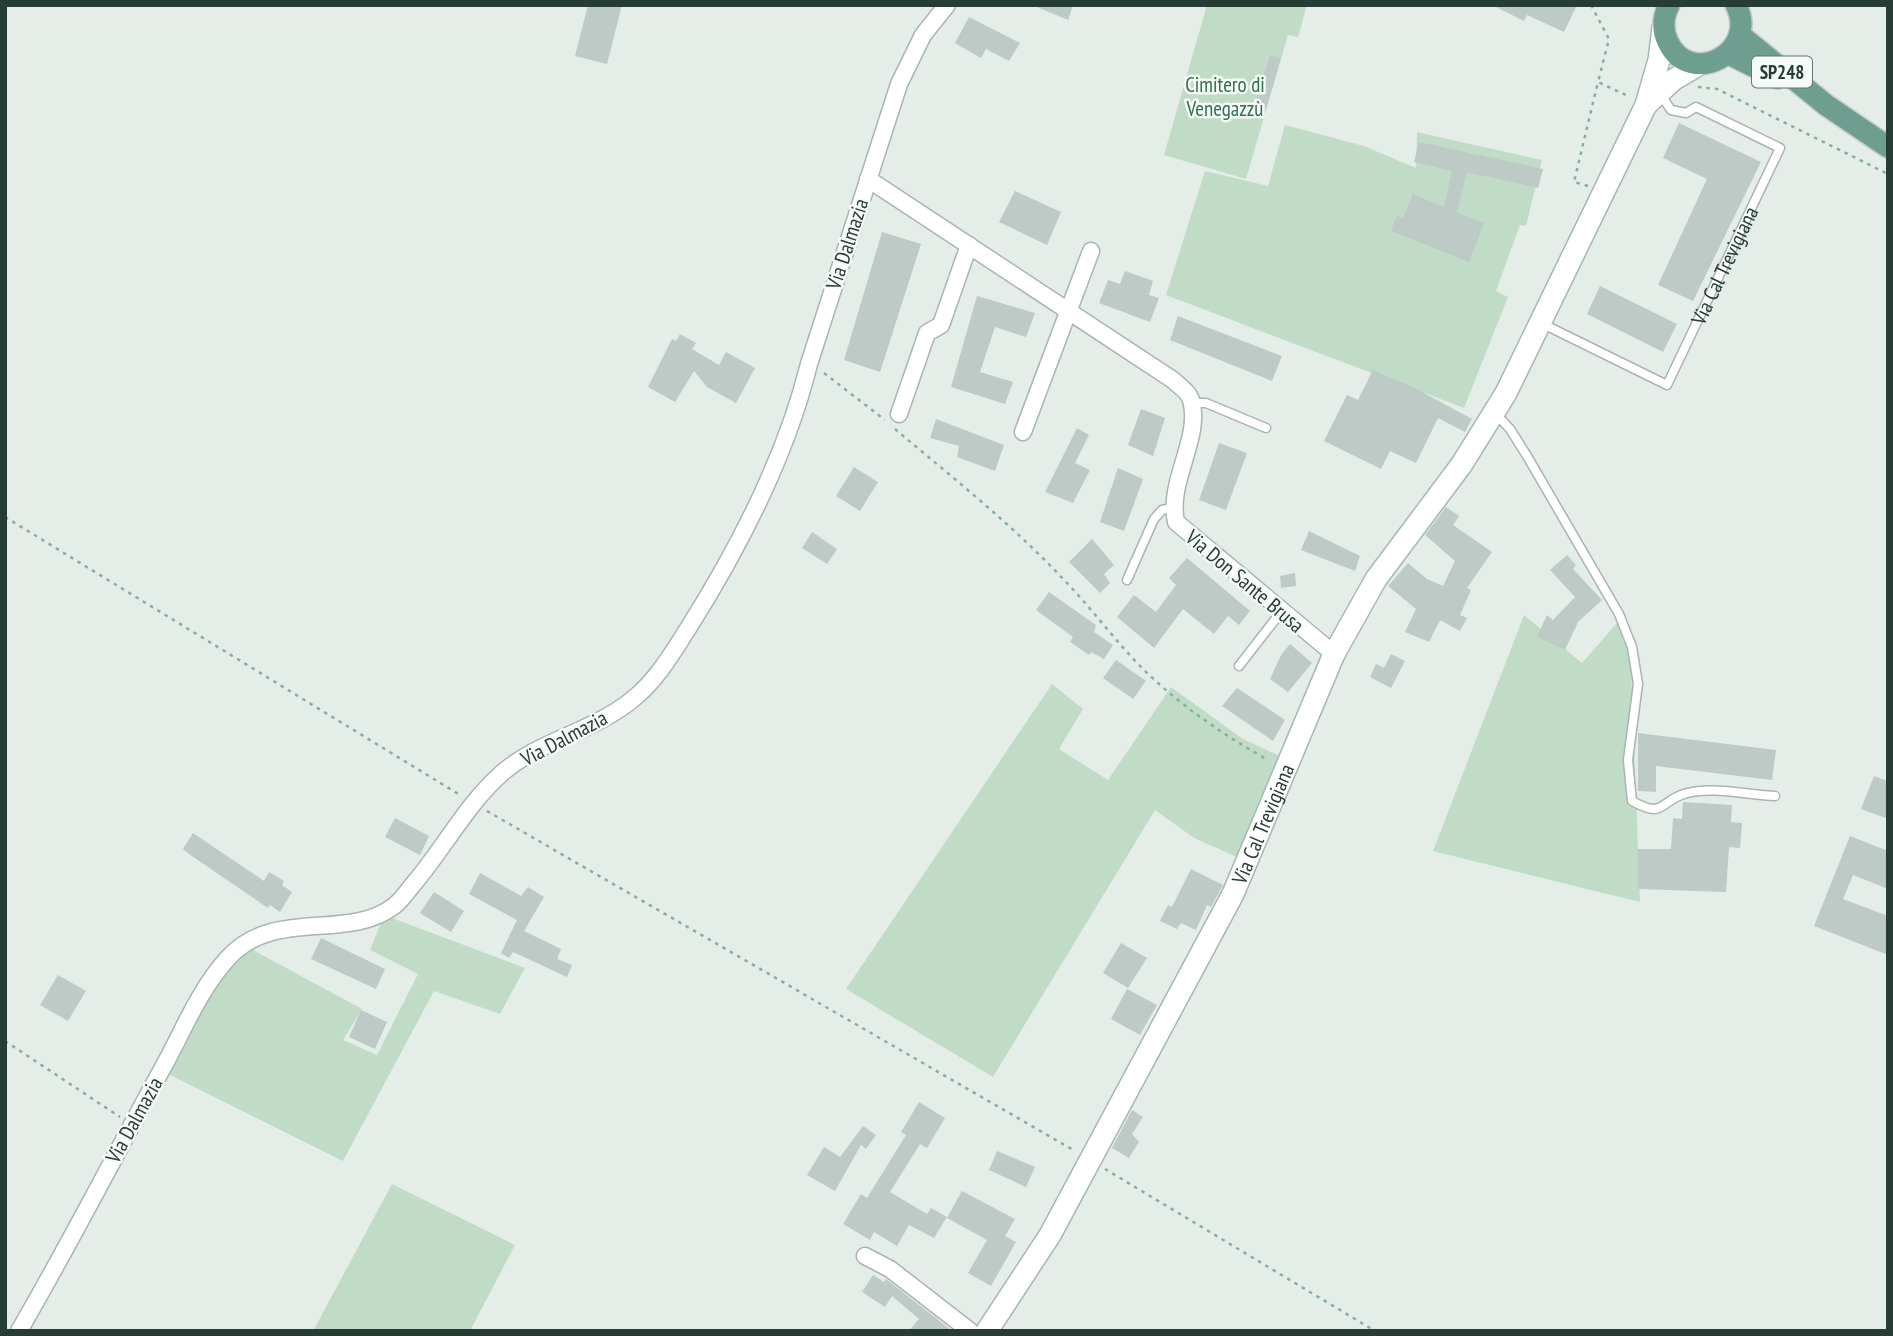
<svg xmlns="http://www.w3.org/2000/svg" width="1893" height="1336" font-family="'PT Sans Narrow',sans-serif">
	<rect width="100%" height="100%" fill="#e5ede9"/>
	<!-- green -->
	<path fill="#c0dcc7" d="M1207 5H1307L1298 37 1288 35 1246 179 1164 155Z
		M1285 125 1364 146 1416 168 1417 132 1542 160 1526 226 1520 225 1496 291 1508 297 1464 408 1166 295 1205 171 1268 186Z
		M1625 614 1631 667 1640 902 1433 851 1524 615 1582 663Z
		M1052 684 1083 709 1059 749 1108 780 1171 687 1243 739 1282 757 1239 858 1194 838 1155 810 993 1077 846 989Z
		M384 915 525 968 500 1014 434 991 343 1161 160 1070 199 994 244 945 362 1009 343 1040 377 1055 418 974 370 950Z
		M392 1184 515 1245 470 1331H313Z"/>
	<!-- building -->
	<path fill="#bdcac5" d="M588 5H622L607 64 575 56Z
		M1032 5H1073L1068 20Z
		M1492 5H1577L1564 32 1527 15 1524 21Z
		M969 17 1020 43 1009 61 986 49 981 58 955 43Z
		M1270 55 1281 58 1266 109 1254 106Z
		M1679 123 1761 162 1693 301 1658 285 1707 179 1663 158Z
		M1419 142 1543 169 1538 188 1467 172 1457 212 1484 223 1469 262 1391 231 1397 215 1403 218 1413 194 1444 207 1452 171 1414 162Z
		M1015 191 1061 212 1047 245 999 222Z
		M882 232 921 244 880 372 844 360Z
		M1125 271 1153 281 1149 295 1159 298 1150 322 1099 303 1108 280 1120 284Z
		M1600 286 1677 324 1663 352 1587 314Z
		M977 296 1035 313 1026 337 995 327 980 372 1013 382 1005 404 951 387Z
		M1178 316 1282 356 1272 381 1170 340Z
		M680 334 696 343 692 349 719 365 726 352 755 368 736 403 707 387 694 371 675 402 648 387 672 339 676 341Z
		M1373 370 1415 388 1472 419 1465 432 1438 418 1416 463 1390 451 1381 469 1324 441 1347 395 1358 400Z
		M1141 409 1165 418 1153 456 1128 445Z
		M936 419 1004 445 995 471 957 457 959 446 930 438Z
		M1077 428 1089 435 1075 463 1090 470 1073 503 1045 492Z
		M1219 443 1247 453 1226 510 1199 500Z
		M854 467 878 482 860 511 836 496Z
		M1118 468 1143 479 1124 531 1100 522Z
		M1446 507 1459 516 1453 525 1492 552 1467 588 1471 590 1460 615 1467 618 1460 631 1440 620 1429 642 1405 632 1416 609 1388 586 1408 563 1427 579 1443 586 1455 561 1425 535Z
		M1309 531 1360 556 1355 571 1301 550Z
		M812 532 837 549 827 564 802 548Z
		M1092 539 1114 565 1104 574 1110 583 1100 593 1069 562Z
		M1567 555 1576 565 1573 569 1602 600 1578 622 1565 650 1537 637 1547 615 1553 620 1575 597 1550 570Z
		M1187 558 1250 611 1239 625 1228 616 1214 634 1183 609 1154 648 1117 617 1134 595 1156 612 1176 585 1169 578Z
		M1295 573 1296 586 1281 588 1280 576Z
		M1049 592 1096 625 1094 632 1113 645 1104 659 1091 652 1089 655 1070 642 1073 637 1036 610Z
		M1290 644 1312 663 1288 692 1270 679 1281 655Z
		M1391 654 1405 661 1391 688 1370 677 1376 664 1384 668Z
		M1116 660 1146 681 1133 699 1103 678Z
		M1237 688 1285 720 1273 741 1222 706Z
		M1638 733 1776 750 1772 780 1656 766V792L1638 791Z
		M1874 776 1888 781V819L1861 809Z
		M1683 802 1732 805 1731 822 1742 823 1740 848 1729 847 1726 892 1638 889V849H1671L1673 818 1682 819Z
		M395 818 429 836 420 855 385 837Z
		M193 833 264 881 269 872 284 881 282 885 292 892 280 912 270 905 268 908 189 854 183 849Z
		M1850 836 1888 851V889L1853 875 1843 899 1888 916V955L1814 926Z
		M1191 869 1223 885 1211 907 1207 905 1196 930 1181 923 1177 929 1160 921 1168 905 1172 907Z
		M480 873 521 896 528 887 544 897 524 931 561 949 557 959 572 965 567 977 513 952 509 958 501 953 517 920 469 894Z
		M434 892 464 911 451 932 420 913Z
		M321 938 385 969 376 989 311 959Z
		M1121 943 1147 958 1128 988 1103 973Z
		M58 975 86 991 68 1021 40 1005Z
		M1127 989 1157 1005 1140 1035 1111 1019Z
		M361 1010 387 1022 375 1049 349 1037Z
		M919 1102 945 1118 927 1148 920 1144 890 1192 927 1214 931 1208 947 1217 934 1238 909 1225 897 1246 874 1232 870 1240 843 1224 861 1194 867 1198 906 1135 901 1132Z
		M1132 1110 1143 1117 1132 1134 1139 1142 1129 1158 1112 1148Z
		M863 1126 876 1135 866 1149 861 1145 835 1191 807 1175 824 1147 840 1157Z
		M997 1151 1035 1167 1026 1187 989 1170Z
		M962 1191 1015 1219 1005 1236 1016 1242 991 1286 968 1273 987 1240 947 1218Z
		M873 1275 884 1282 886 1279 951 1330 909 1331 919 1319 892 1296 885 1307 862 1292Z"/>
	<g fill="none" stroke-linecap="round" stroke-linejoin="round">
		<!-- lane casing -->
		<g stroke="#a8b5b0" stroke-width="11">
			<g id="lane">
				<path id="s1" d="M1541 323 1667 385 1780 148 1696 107 1686 113 1671 110 1661 95"/>
				<path d="M1191 403H1206L1266 428"/>
				<path d="M1495 413 1510 429 1527 456 1619 614 1632 647 1638 684 1628 760 1632 801C1663 818 1658 804 1681 795 1708 785 1747 795 1775 796"/>
				<path d="M1127 580 1154 519 1162 510 1173 508"/>
				<path d="M1239 666 1281 612"/>
			</g>
		</g>
		<!-- street casing -->
		<g stroke="#a8b5b0" stroke-width="19">
			<path id="street" d="M868 179 1173 380C1179 386 1189 392 1191 400 1202 438 1167 481 1176 522L1334 654
				M899 414 927 333 941 325 969 245
				M1023 432 1091 251
				M865 1256 890 1269 970 1331
				M19 1331C69 1245 114 1157 161 1071 183 1032 198 991 228 958 274 907 347 942 394 906 402 900 409 889 416 881 445 846 468 803 502 773 540 740 593 732 633 699 657 680 673 652 689 627 740 546 786 457 809 364L899 84 923 35 947 5"/>
		</g>
		<!-- secondary casing -->
		<g stroke="#a4b8b0" stroke-width="24">
			<g id="secondary">
				<path d="M1647 104 1673 80 1700 64"/>
				<path id="s2" d="M987 1331 1050 1235 1233 894 1334 654 1376 579 1462 464 1506 393 1646 105 1659 60 1663 28"/>
			</g>
		</g>
		<!-- primary casing -->
		<g stroke="#c2c9c7" stroke-width="24">
			<path id="primary" d="M1669 5C1663 17 1662 30 1668 42 1690 89 1760 52 1736 5
				M1740 35 1826 105 1888 147
				M1729 54 1777 78"/>
		</g>
		<!-- path -->
		<path stroke="#88aea1" stroke-width="2.5" stroke-dasharray="3.5 5" stroke-linecap="butt" d="M1591 5 1609 39 1598 82
			M1698 87 1717 89 1888 174
			M1588 186 1574 182 1598 82 1628 96
			M824 373 885 420
			M895 429C953 478 1014 526 1066 582 1093 610 1116 642 1143 669 1181 706 1222 734 1268 760
			M5 517 460 795
			M487 811 1075 1151
			M5 1041 120 1117
			M1105 1169 1375 1331"/>
		<!-- lane -->
		<use href="#lane" stroke="#fff" stroke-width="8"/>
		<!-- street -->
		<use href="#street" stroke="#fff" stroke-width="16"/>
		<!-- secondary -->
		<use href="#secondary" stroke="#fff" stroke-width="21"/>
		<!-- primary -->
		<use href="#primary" stroke="#6d9e90" stroke-width="21"/>
	</g>
	<g text-anchor="middle" dominant-baseline="central" stroke-width="5" stroke-linejoin="round" paint-order="stroke">
		<!-- shield labels -->
		<rect fill="#f5f9f7" stroke="#647570" stroke-width="2" x="1752" y="56.5" width="60" height="31" rx="5"/>
		<g font-size="19" font-weight="bold" fill="#263d36">
			<text x="1782" y="72">SP248</text>
		</g>
		<!-- park labels -->
		<g font-size="21" fill="#337149" stroke="#f5f9f7">
			<text x="1225" y="84">Cimitero di<tspan x="1225" dy="24">Venegazzù</tspan></text>
		</g>
		<!-- street labels -->
		<g font-size="21" fill="#263d36" stroke="#f5f9f7">
			<text transform="translate(847 244) rotate(-72)">Via Dalmazia</text>
			<text stroke="none"><textPath href="#s1" startOffset="273">Via Cal Trevigiana</textPath></text>
			<text transform="translate(1245 581) rotate(40)">Via Don Sante Brusa</text>
			<text transform="translate(564 738) rotate(-28)">Via Dalmazia</text>
			<text stroke="none"><textPath href="#s2" startOffset="578">Via Cal Trevigiana</textPath></text>
			<text transform="translate(134 1120) rotate(-61)">Via Dalmazia</text>
		</g>
	</g>
	<!-- border -->
	<rect width="1893" height="1336" fill="none" stroke="#263d36" stroke-width="14"/>
</svg>
